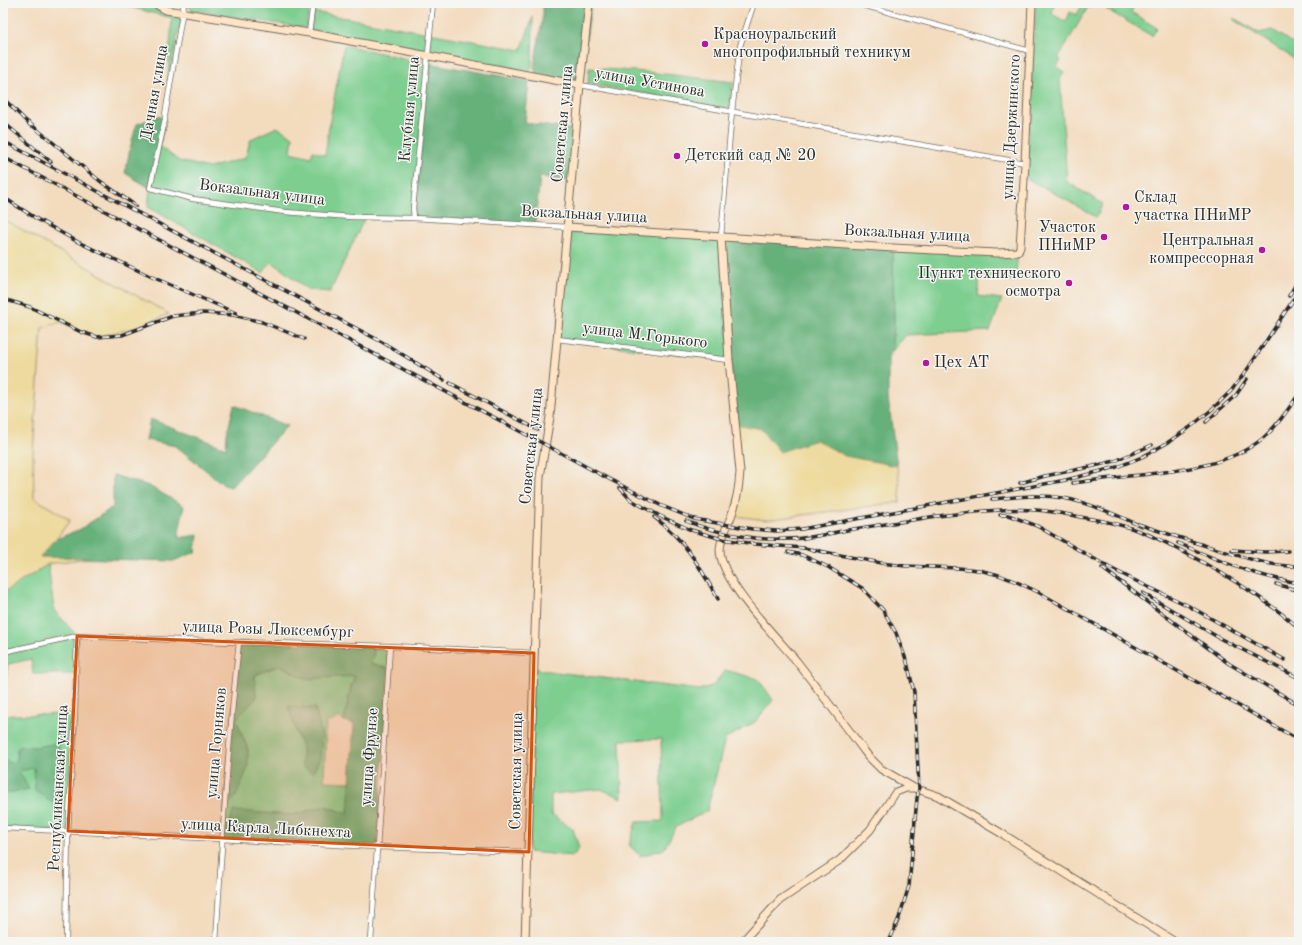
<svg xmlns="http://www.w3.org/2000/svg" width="1302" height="945" font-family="'Old Standard TT',serif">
	<rect width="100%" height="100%" fill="#f6f6f2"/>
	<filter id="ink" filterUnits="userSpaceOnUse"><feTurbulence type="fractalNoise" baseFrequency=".025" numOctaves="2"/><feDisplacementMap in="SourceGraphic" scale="8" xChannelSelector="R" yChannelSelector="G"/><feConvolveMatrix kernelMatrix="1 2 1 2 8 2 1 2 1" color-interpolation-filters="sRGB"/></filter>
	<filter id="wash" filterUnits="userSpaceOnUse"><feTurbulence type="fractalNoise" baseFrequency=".012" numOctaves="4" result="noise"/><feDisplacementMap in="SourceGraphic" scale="16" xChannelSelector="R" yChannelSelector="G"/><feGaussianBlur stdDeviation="0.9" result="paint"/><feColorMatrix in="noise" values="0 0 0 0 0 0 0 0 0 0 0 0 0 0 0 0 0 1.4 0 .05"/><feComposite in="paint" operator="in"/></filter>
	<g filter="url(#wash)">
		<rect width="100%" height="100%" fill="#f3dbbe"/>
		<!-- green -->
		<path fill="#7dce8f" stroke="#547c5d" d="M114 3H154L182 13 167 89 172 18Z
			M187 3H267L309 10 306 28 191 10Z
			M1036 3H1054L1052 14 1066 22 1070 12 1077 15 1083 3H1095L1092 7H1088L1058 58 1061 60 1057 67 1064 72 1060 79 1067 182 1103 204 1096 217 1045 188 1026 178Z
			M1114 3H1136L1131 12 1157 28 1152 36 1106 9Z
			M314 12 521 50 533 17 532 64 530 71 430 54V36L426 52 345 38 311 30Z
			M1234 18 1259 33 1273 30 1299 48V62L1234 20Z
			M344 45 425 63 414 218 365 217 330 292 308 290 271 261 263 273 148 207 150 188 159 146 179 161 209 168 245 158 251 139 277 127 293 137 291 152 311 157 313 151 325 155 330 120Z
			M589 68 647 72 733 82 729 109 588 84Z
			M568 227 721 237 729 360 557 339Z
			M893 248 1018 252 1015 281 980 277 978 296 1002 299 990 331 906 335 893 350 892 341 894 327Z
			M48 564 54 610 77 636 76 674H33L31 659 8 664 3 699V593Z
			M373 646H390L389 669 370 663 374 653Z
			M280 665 306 679 355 675 351 686 344 721 339 717 331 722 326 721 324 781 351 782 348 814 325 806 293 815 234 811 222 840 224 809 248 750 236 719 256 699 255 675Z
			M533 668 548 671 699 690 714 685 725 670 758 679 773 700 755 722 725 739 707 811 676 827 664 849 640 856 629 845 636 822 663 821 661 739 620 740 622 798 601 789 551 794V814L573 829 579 848 573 856 529 852Z
			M3 714 14 715 75 714 68 831 3 828Z"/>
		<!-- forest -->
		<path fill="#66b17a" stroke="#486e52" d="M543 3H591L580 85 536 73 534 67 543 15Z
			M428 63 529 81 525 123 576 130 570 181 540 177 535 224 414 218Z
			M159 116 165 120 150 188 125 173 132 140 137 124Z
			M721 237 893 248 894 327 892 341 893 350 888 357V398L897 466 845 456 816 440 780 452 761 429 736 424Z
			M234 405 287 426 231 487 224 485 176 446 146 440 150 419 226 448 227 434Z
			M113 475 149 486 184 506 178 538 198 535 196 552 173 561 40 557 56 539 79 530 113 507Z
			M239 642 373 646 374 653 370 663 389 669 377 847 222 840 234 811 293 815 325 806 348 814 354 724 344 721 351 686 355 676 305 679 280 665 255 675 256 699 236 719 248 750V767L236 797 224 809Z
			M288 706 315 708 322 735 320 757 313 773 302 766V747L298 737Z
			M59 743 58 773 53 777 59 784 52 803 35 790 34 768 19 771 29 789 3 794V759L11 763 17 760V749L21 746 35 747Z"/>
		<!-- sand -->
		<path fill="#eeda9e" stroke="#8c8264" d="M3 219 169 314 134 328 97 337 81 332 61 322 42 328 33 452 34 498 70 520 56 539 40 557 88 558 48 564 3 593Z
			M736 424 761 429 780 452 816 440 845 456 897 466 899 479 900 502 766 520 735 516 732 515 739 490Z"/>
	</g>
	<g filter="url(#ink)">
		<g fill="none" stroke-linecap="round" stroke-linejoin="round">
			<!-- street casing -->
			<g stroke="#71695e" stroke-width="6">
				<path id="street" d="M184 3 165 115V120L150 188 193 199 285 212 351 217 414 218 568 227
					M855 3 1030 51
					M309 33 313 3
					M580 85 1025 163
					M414 218 413 208 433 3
					M721 237 732 111 740 46 754 3
					M557 339 729 360
					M3 652 77 636 231 642 390 646 534 653
					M3 828 377 847 529 852
					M66 942 68 831 75 714 77 636
					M216 942C222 842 228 742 239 642
					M371 942 390 646"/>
			</g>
			<!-- secondary casing -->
			<g stroke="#71695e" stroke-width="9">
				<path id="secondary" d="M154 3 166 10 309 33 580 85
					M568 227 893 248 997 253 1018 252 1020 247 1025 163 1032 3
					M721 237 729 360 740 472C739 487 737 500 732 514 728 526 721 536 720 549 720 582 777 637 798 663 822 694 845 725 868 756L881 769 893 776 914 788 938 796 1001 833 1175 942
					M525 942 540 477 550 417 580 85 589 3
					M742 942 780 900 840 860 870 830 896 792 906 788H914"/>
			</g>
			<!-- street -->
			<use href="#street" stroke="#fff" stroke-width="4.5"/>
			<!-- secondary -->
			<use href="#secondary" stroke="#ffe4c6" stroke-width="7"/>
			<!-- rail casing -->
			<g stroke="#2b2b2b" stroke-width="3.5">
				<path id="rail" d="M3 98 31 126
					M3 122 51 162
					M28 122 100 181 136 206
					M3 141 382 342 444 380
					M3 157 546 445 607 478 662 506 694 519 752 529 777 531 802 529 1066 480 1117 467 1142 457 1167 443 1189 428 1210 411 1231 391 1249 367 1299 291
					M3 197 37 219 78 242 152 277 236 313
					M1289 296 1299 279
					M3 299 30 307 81 332 97 337 122 335 173 316 203 313 233 315 262 322 304 339
					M450 383 538 430
					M1206 422 1236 395 1247 379
					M1020 483 1045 476 1090 467 1115 461 1152 445
					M1073 483C1096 480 1118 477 1140 475 1182 470 1228 466 1262 439 1277 427 1288 409 1299 394
					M620 488 631 500 660 516 691 530 722 539 755 544 804 548 881 563 905 566 958 568 979 570 999 575 1019 583 1038 592 1299 740
					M992 499C1016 497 1040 494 1063 498 1090 503 1116 515 1141 526
					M1000 515H1008L1037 526 1110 568 1142 584 1187 605 1285 660
					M654 517C686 541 698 564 718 599
					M686 521C716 533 755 541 788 539 806 539 824 535 842 531 871 526 901 522 930 517 965 513 1001 508 1036 510 1053 511 1070 515 1086 518 1105 521 1124 525 1142 532 1163 540 1182 551 1202 562 1236 581 1269 602 1299 628
					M1138 524C1165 533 1193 542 1220 550 1246 558 1272 567 1299 566
					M1178 543C1217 560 1256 577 1299 583
					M1232 550 1265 552 1288 551
					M788 552 802 555 828 567 862 588 883 610 896 633 907 662 914 692 919 789 917 798 909 886 899 918 889 942
					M1102 568 1228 663 1299 705
					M1276 584 1299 591
					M1143 593 1221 639 1299 678"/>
			</g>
			<!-- rail -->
			<use href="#rail" stroke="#f6f6f2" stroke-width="2" stroke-dasharray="6" stroke-linecap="butt"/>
		</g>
	</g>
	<!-- marked area -->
	<path fill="#d5540f" fill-opacity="0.2" stroke="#d5540f" stroke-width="3" stroke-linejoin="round" d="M77 636 534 653 529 852 68 831Z"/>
	<!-- markers -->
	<g fill="#b5179e" stroke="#f6f6f2" stroke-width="1.5">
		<circle cx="705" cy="44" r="4"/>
		<circle cx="677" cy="156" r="4"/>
		<circle cx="1126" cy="207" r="4"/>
		<circle cx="1104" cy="237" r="4"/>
		<circle cx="1262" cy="250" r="4"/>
		<circle cx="1069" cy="283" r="4"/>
		<circle cx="926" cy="363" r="4"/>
	</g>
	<g text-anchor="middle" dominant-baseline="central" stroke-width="3" stroke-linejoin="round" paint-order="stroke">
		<!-- poi labels -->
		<g font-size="16" fill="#2b2b2b" stroke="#f6f6f2" text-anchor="start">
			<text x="713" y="35">Красноуральский<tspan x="713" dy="18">многопрофильный техникум</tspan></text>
			<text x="685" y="156">Детский сад № 20</text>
			<text x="1134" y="198">Склад<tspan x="1134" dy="18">участка ПНиМР</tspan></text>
			<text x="1096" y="228" text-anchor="end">Участок<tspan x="1096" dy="18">ПНиМР</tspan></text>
			<text x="1254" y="241" text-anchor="end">Центральная<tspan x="1254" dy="18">компрессорная</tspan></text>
			<text x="1061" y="274" text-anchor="end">Пункт технического<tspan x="1061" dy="18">осмотра</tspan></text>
			<text x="934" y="363">Цех АТ</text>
		</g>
		<!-- street labels -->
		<g font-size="16" fill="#2b2b2b" stroke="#f6f6f2">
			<text transform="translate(650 83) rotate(10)">улица Устинова</text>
			<text transform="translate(155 93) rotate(-80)">Дачная улица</text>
			<text transform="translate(410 109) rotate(-85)">Клубная улица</text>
			<text transform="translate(563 124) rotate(-85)">Советская улица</text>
			<text transform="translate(1012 127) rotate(-87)">улица Дзержинского</text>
			<text transform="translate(262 193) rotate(7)">Вокзальная улица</text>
			<text transform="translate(584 215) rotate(3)">Вокзальная улица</text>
			<text transform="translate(907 234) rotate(3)">Вокзальная улица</text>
			<text transform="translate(645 336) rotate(7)">улица М.Горького</text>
			<text transform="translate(532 446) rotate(-84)">Советская улица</text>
			<text transform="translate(268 630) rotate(2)">улица Розы Люксембург</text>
			<text transform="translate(217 743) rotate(-85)">улица Горняков</text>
			<text transform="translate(370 757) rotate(-86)">улица Фрунзе</text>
			<text transform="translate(517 771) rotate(-89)">Советская улица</text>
			<text transform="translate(59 788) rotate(-87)">Республиканская улица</text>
			<text transform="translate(266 829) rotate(3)">улица Карла Либкнехта</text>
		</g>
	</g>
	<!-- margin -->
	<rect width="1302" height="945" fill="none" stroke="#f6f6f2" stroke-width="16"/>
</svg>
